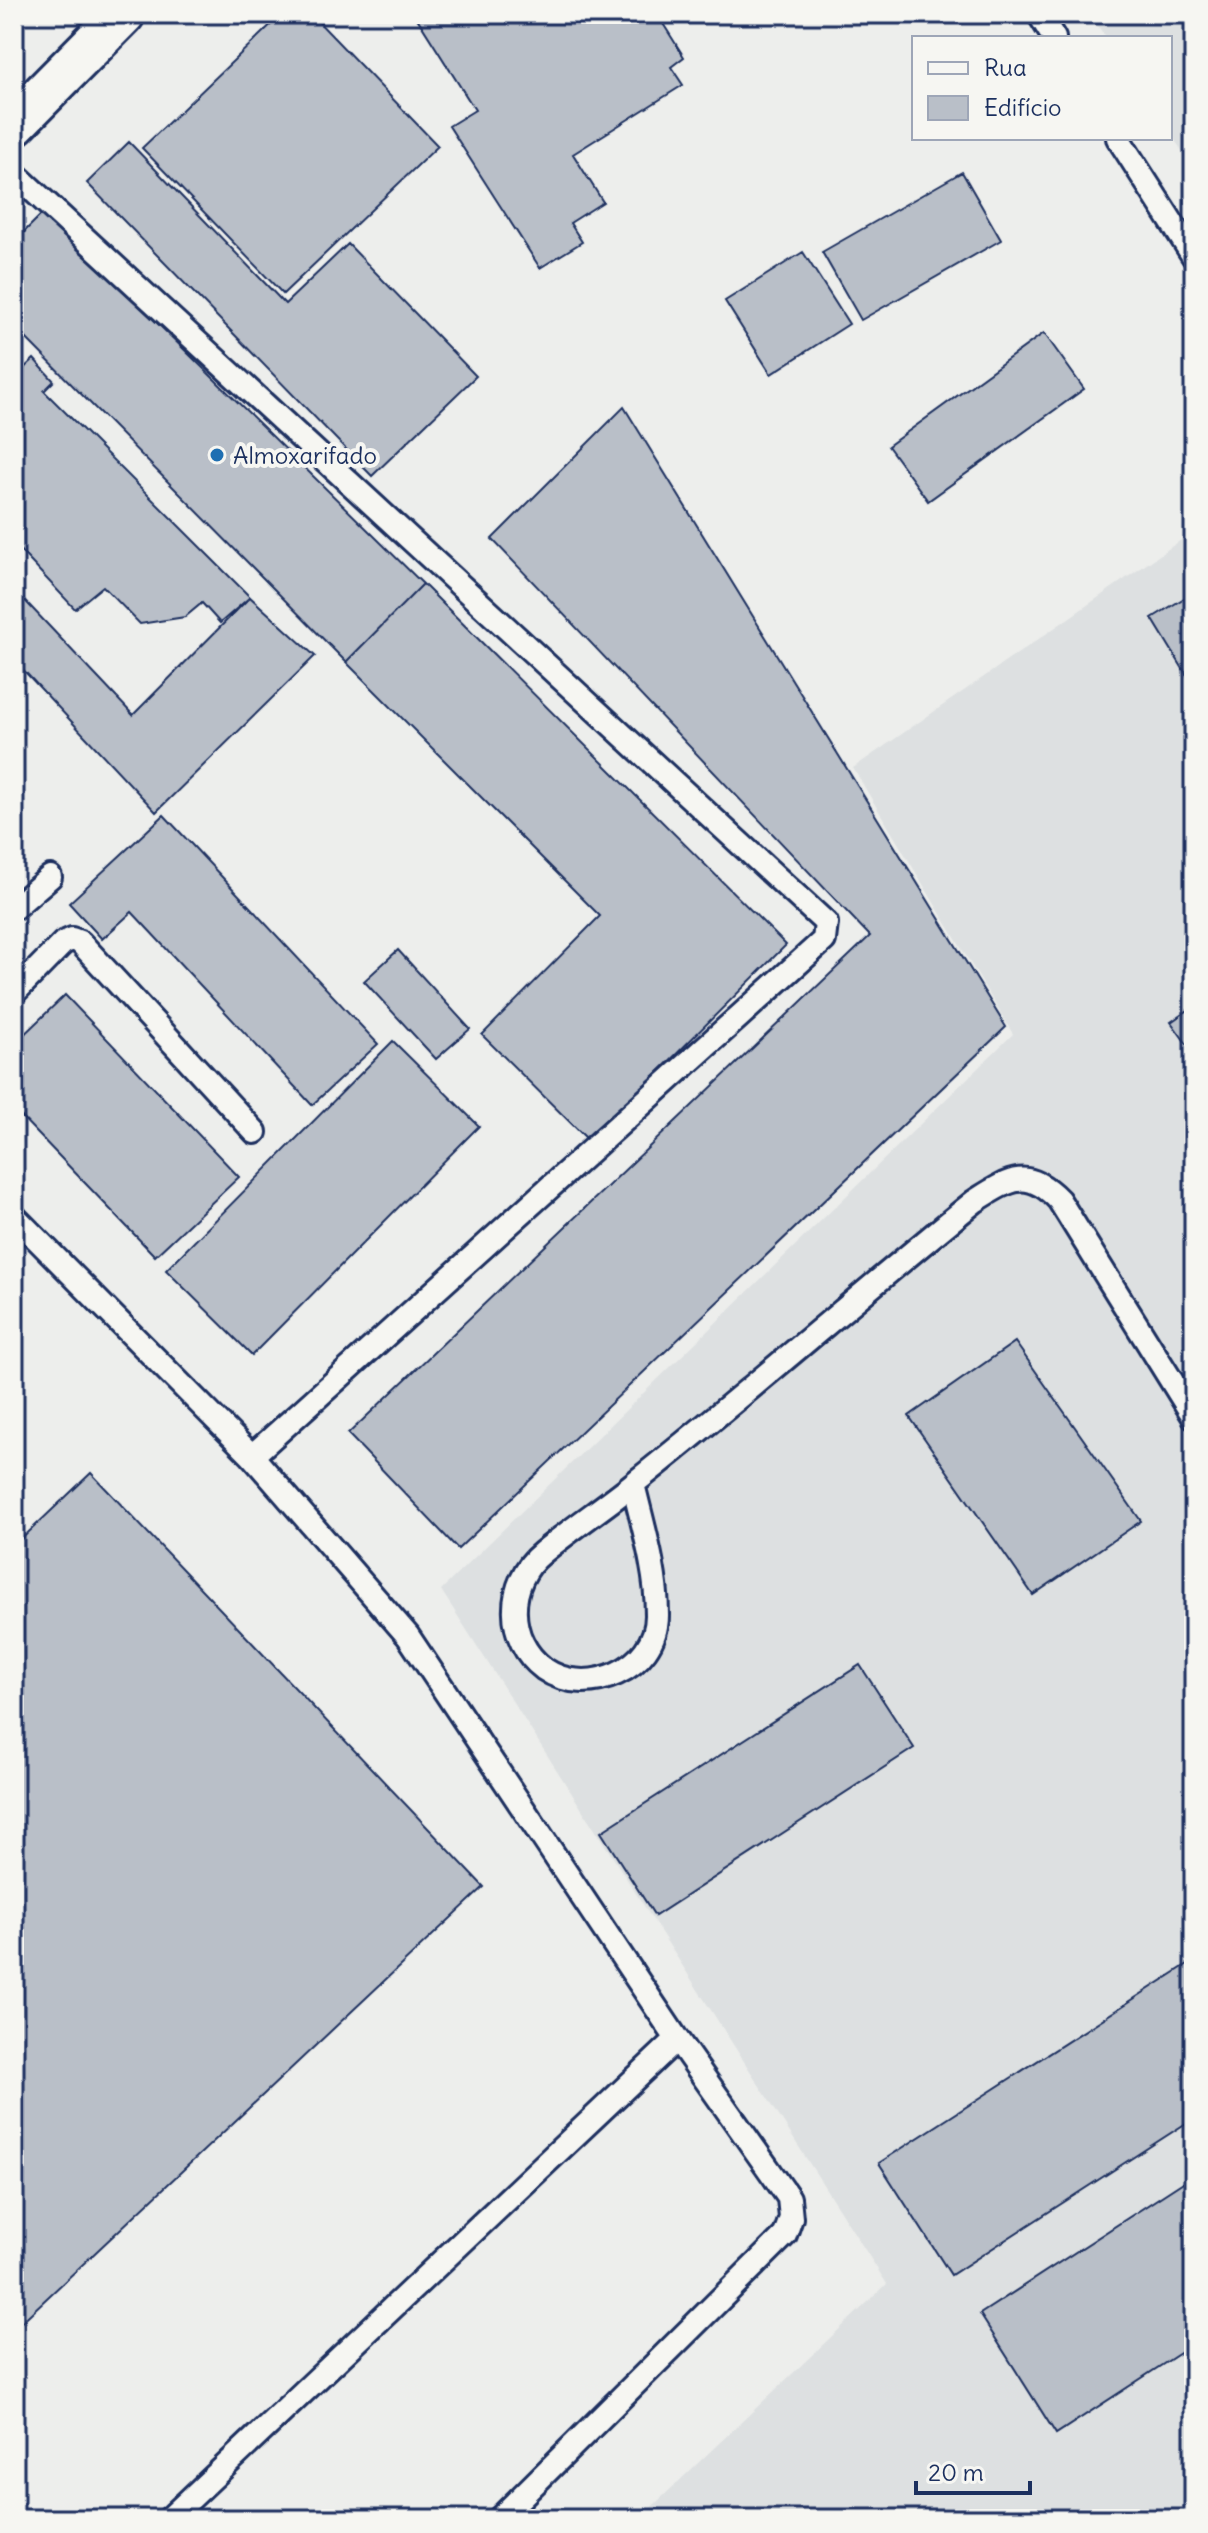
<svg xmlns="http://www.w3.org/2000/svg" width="1208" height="2533" font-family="Delius,sans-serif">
	<rect width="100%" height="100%" fill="#edeeec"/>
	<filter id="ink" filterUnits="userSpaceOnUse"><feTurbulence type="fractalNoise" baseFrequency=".0125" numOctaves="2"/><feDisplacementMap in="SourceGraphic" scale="16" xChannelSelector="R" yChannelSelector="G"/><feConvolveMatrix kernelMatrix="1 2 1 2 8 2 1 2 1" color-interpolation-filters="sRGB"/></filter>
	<g filter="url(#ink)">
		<!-- built -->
		<path fill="#dde0e1" d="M1090 14H1194V168L1170 133V38H1106Z
			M1194 531V2519H639L887 2284 441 1590 1013 1034 853 768Z"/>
		<!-- building -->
		<path fill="#b9bfc8" stroke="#1b2f5e" stroke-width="2" d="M282 14H311L438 146 283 294 142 148Z
			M424 14H657L684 57 671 67 683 85 573 154 603 202 570 223 582 242 540 268 449 126 475 110 417 18Z
			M129 142 285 304 348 244 476 376 372 476 87 183Z
			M962 172 1001 240 861 320 822 252Z
			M44 212 423 584 346 662 14 326V242Z
			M803 252 849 324 771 374 725 301Z
			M1044 333 1084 389 928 501 888 446Z
			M14 359 23 369 34 359 54 381 44 391 250 597 220 623 202 603 185 617 140 624 103 586 75 609 14 544Z
			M624 407 1006 1027 458 1549 348 1434 870 936 492 539Z
			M423 584 786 945 589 1141 482 1035 600 916 346 662Z
			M14 589 133 715 250 597 315 656 156 812 14 660Z
			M1194 592V687L1152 618Z
			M164 815 378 1044 312 1105 132 912 102 939 69 903Z
			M398 950 470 1029 436 1059 364 981Z
			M65 995 239 1177 155 1256 14 1109V1044Z
			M1194 1006V1054L1171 1022Z
			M393 1041 479 1126 252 1355 166 1270Z
			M1015 1342 1141 1521 1033 1595 909 1416Z
			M91 1473 484 1887 14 2329V1546Z
			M860 1665 914 1748 655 1916 601 1832Z
			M1194 1960V2118L951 2275 879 2163Z
			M1194 2175V2344L1056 2434 980 2314Z"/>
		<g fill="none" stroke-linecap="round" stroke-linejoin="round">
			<!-- service casing -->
			<g stroke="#1b2f5e" stroke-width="28">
				<path id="service" d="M1039 14 1054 38
					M1118 138 1194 257
					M14 173 826 923 824 940 252 1456
					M14 908 50 877
					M14 993 63 943 72 939 80 942 255 1132
					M14 1216 252 1456 408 1636 677 2039 169 2519
					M633 1484C643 1526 657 1571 657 1615 657 1669 587 1699 544 1669 505 1640 506 1582 542 1553 571 1529 603 1508 633 1484 749 1392 860 1294 975 1201 1010 1179 1027 1167 1059 1200L1194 1417
					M499 2519 785 2235 791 2218 789 2198 677 2039"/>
			</g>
			<!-- minor casing -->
			<g stroke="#1b2f5e" stroke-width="48">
				<path id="minor" d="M14 124 123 14"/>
			</g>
			<!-- service -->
			<use href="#service" stroke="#f6f6f2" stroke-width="22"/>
			<!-- minor -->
			<use href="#minor" stroke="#f6f6f2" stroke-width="42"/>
		</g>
	</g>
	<!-- markers -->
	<circle fill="#1f6fb2" stroke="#f6f6f2" stroke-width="3" cx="217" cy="455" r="8"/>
	<g text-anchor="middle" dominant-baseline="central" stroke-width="8" stroke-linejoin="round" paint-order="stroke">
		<!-- poi labels -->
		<g font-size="24" fill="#1b2f5e" stroke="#f6f6f2" text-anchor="start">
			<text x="233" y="455">Almoxarifado</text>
		</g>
	</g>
	<!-- margin -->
	<rect width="1208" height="2533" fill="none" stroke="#f6f6f2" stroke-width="48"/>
	<rect x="24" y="24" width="1160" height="2485" fill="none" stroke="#1b2f5e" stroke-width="3" filter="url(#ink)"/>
	<!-- legend -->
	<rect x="912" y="36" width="260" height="104" fill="#f6f6f2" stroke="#9ea6b7" stroke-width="2"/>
	<rect x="928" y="62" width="40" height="12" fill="#f6f6f2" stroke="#9ea6b7" stroke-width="2"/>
	<text x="984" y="76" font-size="24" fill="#1b2f5e">Rua</text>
	<rect x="928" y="96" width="40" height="24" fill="#b9bfc8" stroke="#9ea6b7" stroke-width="2"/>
	<text x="984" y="116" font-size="24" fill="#1b2f5e">Edifício</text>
	<!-- scale -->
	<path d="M916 2481v12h114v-12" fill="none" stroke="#1b2f5e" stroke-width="4"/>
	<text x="928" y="2481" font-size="24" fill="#1b2f5e" stroke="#f6f6f2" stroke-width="6" paint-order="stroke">20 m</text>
</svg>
